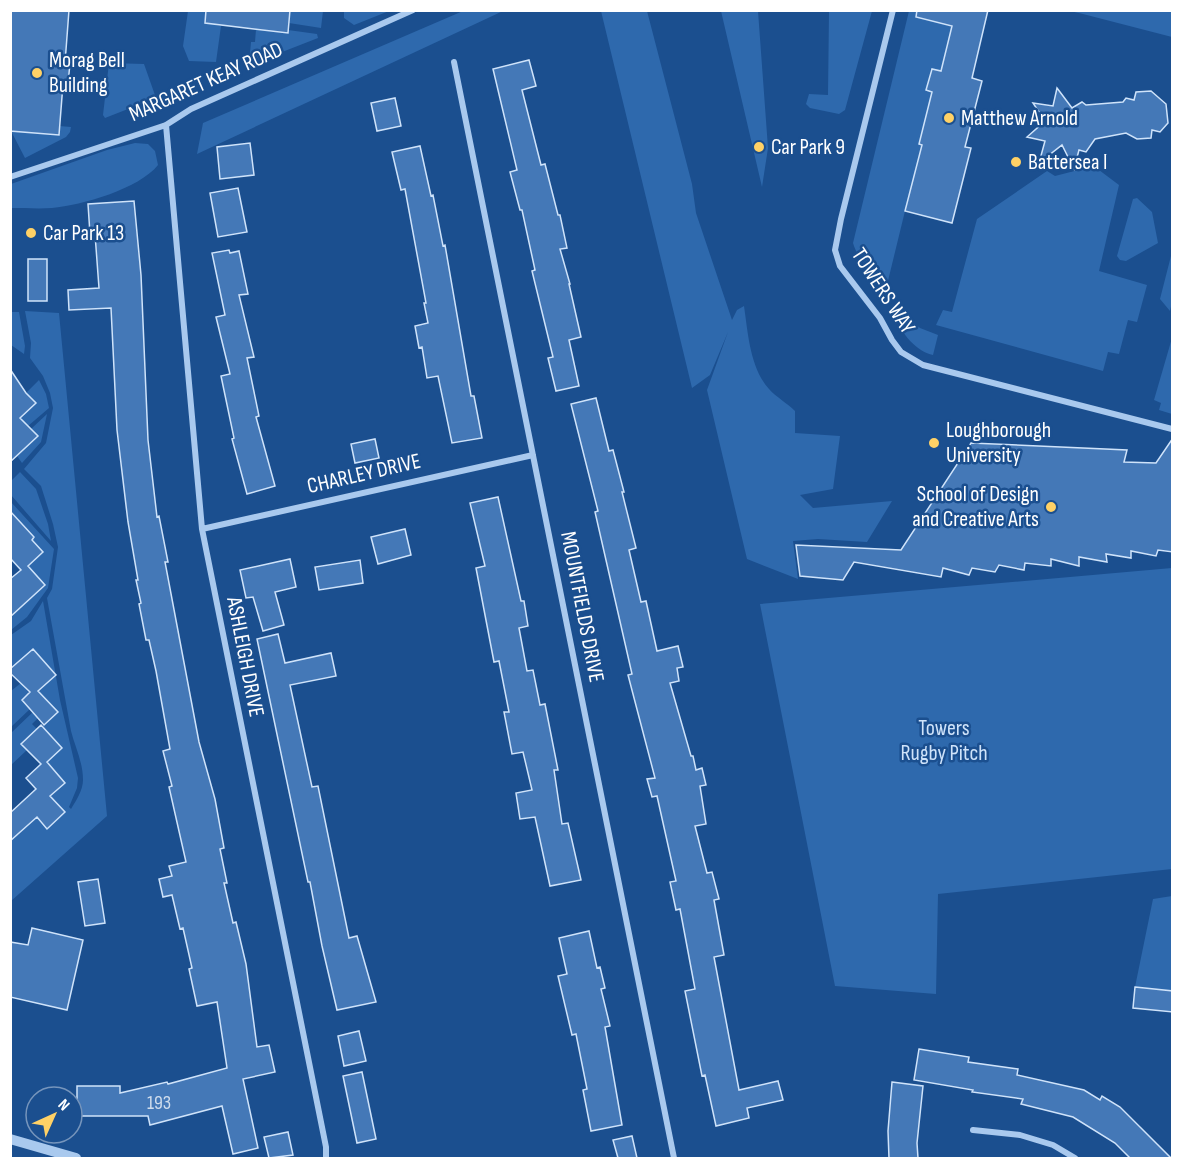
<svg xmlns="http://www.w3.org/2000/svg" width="1183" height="1169" font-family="'Sofia Sans Condensed',sans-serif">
	<rect width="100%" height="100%" fill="#1b4f8f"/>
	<!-- green -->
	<path fill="#2e69ad" d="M188 11H217L215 25 221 26 216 62 189 61 183 46Z
		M290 11H323L321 28 289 23Z
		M344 11V10L389 11 354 25 344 18Z
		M463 11H503L197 154 203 123Z
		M601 11H647L692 184 696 213 732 320 737 310 744 306C748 333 750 368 769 389 776 397 787 403 795 411V433L840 436 833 489 800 495 813 508 892 501 867 542 818 539 793 541 798 579 747 559 707 390 728 332 710 375 692 388Z
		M721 11H758L768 148 762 187Z
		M829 11H872L845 110 839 114 810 108 806 104 809 94 828 95Z
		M909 11H951L947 25 957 28 947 44 941 71 931 69 926 90 932 92 927 146 905 211 886 289C874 274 859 263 853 243Z
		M1070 11H1172V37L1083 14Z
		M256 29 287 33 288 30 317 34 318 38 249 65 251 42H255Z
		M109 63 144 64 156 98 105 118 103 115Z
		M59 126 71 127 70 132 66 137 25 158 11 131 58 135Z
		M135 143 148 144 155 151 158 165C139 189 82 205 52 208 39 209 24 208 11 208V184L107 150Z
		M1086 168 1099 170 1119 185 1099 271 1147 285 1137 322 1128 320 1119 354 1108 352 1103 371 936 325 943 310 952 312 977 219 1047 171 1055 176Z
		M1137 198 1152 212 1158 243 1126 261 1120 260 1117 256 1133 199Z
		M1172 252V302L1170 311 1160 299Z
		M25 311 59 313 107 816 11 901V828L18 835 37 817 47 828 65 812 50 796 65 783 47 762 42 727 58 712 38 691 56 674 33 649 11 669V635L31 621 43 601 60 700 78 778 77 788 69 807 71 809C76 801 83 790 83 780 83 762 75 747 71 731 63 687 55 642 47 598L52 589 58 547 53 524 41 486 24 469 46 443 53 408 50 393 43 376 30 358 31 343Z
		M899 311 920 328 938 335 933 355C917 352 894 329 899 311Z
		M10 312H19L25 346 24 354 11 345Z
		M1172 338V414L1159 410 1161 403 1154 400Z
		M39 380 46 394 49 408 28 426 20 418 36 403 26 393Z
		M47 414 41 442 22 463 17 456 37 437 31 429Z
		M20 472 36 489 48 524 51 541 11 495V481Z
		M11 502 54 549 48 588 27 617 11 630V617L45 585 28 566 43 552 32 540 34 537 27 529 13 519 15 516 11 511Z
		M1172 568V869L938 894 936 994 835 986 760 604Z
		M21 683 29 693 22 700 30 709 11 727V691Z
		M33 712 38 718 32 724 37 729 21 743 27 750 11 765V733Z
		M1172 896V991L1135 987 1153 899Z"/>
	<!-- building -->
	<path fill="#4478b7" stroke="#cfe3fa" stroke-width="1.5" d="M10 10H69L65 63H70L68 84H63L59 135 10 131Z
		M206 10H290L288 33 205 23Z
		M917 10H988L972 78 982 81 965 147 971 148 952 223 905 211 922 145 919 144 932 92 926 90 932 69 941 71 952 26 916 17Z
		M529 60 536 86 522 90 541 165 545 164 558 215H560L567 248 560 249 570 284H569L581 337 569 340 579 386 556 391 548 358 553 357 532 271 535 270 522 210H520L510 172 517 170 493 69Z
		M1057 88 1072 108 1082 102 1086 105 1123 102 1126 98 1134 100 1136 92 1151 91 1166 104 1168 123 1160 132 1152 130 1151 138 1137 139 1126 133 1095 139 1086 152 1079 150 1074 169 1062 145 1039 163 1045 141 1027 137 1045 121 1033 103 1053 106Z
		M395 98 401 126 377 131 371 103Z
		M250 143 254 175 220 179 217 147Z
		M420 146 431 196 433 195 443 246 445 245 471 396H474L482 438 452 443 438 376 427 378 422 347 419 348 415 326 428 323 424 303H426L405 189 401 190 392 152Z
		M238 188 247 232 218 237 210 193Z
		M134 201 141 275 148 440 157 517 159 516 168 562H165L199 742 215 799 224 848 220 849 227 883H224L233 923 236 922 246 964 257 1047 269 1045 275 1072 243 1079 258 1148 233 1154 222 1106 150 1125 148 1116H77V1086H120V1093L167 1082 168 1084 227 1068 217 1002 197 1006 189 969 192 968 183 928 180 929 172 895 163 897 159 879 172 876 169 866 186 862 169 787 172 786 163 751 170 749 156 671 149 640H146L139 604 141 603 136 580H138L128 522 117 430 111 308 69 310 68 290 99 288 95 234H90L88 204Z
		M229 250 230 253 239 251 248 294 239 295 254 357 247 358 259 416 256 417 275 486 247 494 232 439 234 438 221 376 230 374 216 317 225 315 212 253Z
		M28 259H47V301H28Z
		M10 369 26 393 36 403 20 418 38 436 10 462Z
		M596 398 609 451 613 450 624 492H622L636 548 629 550 641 602 646 601 657 651 678 646 683 667 677 668 679 681 670 683 691 756H693L696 770 702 768 706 785 700 786 706 824 695 826 707 873 712 872 719 899 714 900 724 955 714 957 739 1090 778 1081 783 1100 747 1108 749 1118 716 1126 705 1075 702 1076 685 991 695 989 680 909 676 910 670 882 676 881 657 796 652 797 647 779 655 778 628 675 632 674 595 512 598 511 571 404Z
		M1173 438V552L1158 550 1156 556 1131 551V558L1106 554 1107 562 1079 557V566L1051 559V566L1025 563 1024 570 999 565 995 572 972 568 969 575 943 568 941 577 854 562 843 580 800 576 796 545 901 550 971 443 1127 450 1124 462 1156 463Z
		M375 439 379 458 355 463 351 444Z
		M498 497 521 601H524L528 626 519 628 527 671 533 670 540 705 545 704 558 770H554L562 824 568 823 581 880 550 886 535 817 520 819 516 793 532 790 523 752 512 754 504 712H509L499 661 494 662 476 568 485 566 470 503Z
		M10 511 34 537 32 540 43 552 28 566 45 585 10 617V579L21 570 10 558Z
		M405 529 411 555 378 564 371 537Z
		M290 559 296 587 275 592 284 625 263 631 253 597 246 598 240 570Z
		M360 560 363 583 319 590 315 567Z
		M278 634 285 663 331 653 336 676 290 685 312 787 318 786 349 938 357 936 376 1002 337 1010 322 946 310 882H308L257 639Z
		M33 649 56 675 38 691 58 712 44 725 22 700 30 692 10 673V669Z
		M41 725 62 748 47 762 65 783 50 796 65 812 47 829 37 817 10 841V813L36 789 26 778 41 764 21 744Z
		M98 879 105 923 85 926 78 882Z
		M32 928 83 940 67 1010 10 997V942L28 945Z
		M589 931 597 968 600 967 605 988 601 989 610 1026 605 1027 622 1125 591 1131 583 1090 587 1089 576 1034 572 1035 558 976 567 974 559 938Z
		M1135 987 1173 991V1012L1133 1008Z
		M359 1031 366 1061 344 1066 338 1036Z
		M919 1049 969 1057 968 1062 1018 1069 1017 1075 1084 1090 1100 1100 1102 1096 1120 1107 1171 1158H1130L1115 1143 1073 1117 1021 1104 1023 1099 972 1092 973 1090 914 1080Z
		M362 1072 376 1139 357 1143 343 1076Z
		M892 1082 923 1086 917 1143 918 1158H889L888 1131Z
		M288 1132 293 1155 269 1158 264 1137Z
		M632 1136 637 1158H618L613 1140Z"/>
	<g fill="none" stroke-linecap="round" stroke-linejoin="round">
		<!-- minor -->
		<path stroke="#a9c9ee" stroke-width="6" d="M893 10 841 219 835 250 840 266 880 318 892 340 901 352 923 365 1172 429
			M454 62 674 1158
			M166 125 202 529 326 1147V1158
			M10 177 166 125 191 109 413 10
			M202 529 533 455
			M973 1130 1020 1135 1053 1145 1075 1158"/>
		<!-- tertiary -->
		<path stroke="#a9c9ee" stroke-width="10" d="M10 1139 76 1158"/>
	</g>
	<!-- markers -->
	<g fill="#ffd166" stroke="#1b4f8f" stroke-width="2">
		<circle cx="37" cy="73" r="6"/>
		<circle cx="949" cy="118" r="6"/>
		<circle cx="759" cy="147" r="6"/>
		<circle cx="1016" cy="162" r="6"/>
		<circle cx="31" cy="233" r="6"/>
		<circle cx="934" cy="443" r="6"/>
		<circle cx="1051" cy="507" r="6"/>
	</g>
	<g text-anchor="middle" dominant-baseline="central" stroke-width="5" stroke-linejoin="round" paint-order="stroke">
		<!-- number labels -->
		<g font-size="20" fill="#d0dded">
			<text x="159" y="1103">193</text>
		</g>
		<!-- poi labels -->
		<g font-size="22" fill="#fff" stroke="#1b4f8f" text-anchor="start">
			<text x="49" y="60">Morag Bell<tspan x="49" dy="25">Building</tspan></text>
			<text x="961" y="118">Matthew Arnold</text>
			<text x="771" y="147">Car Park 9</text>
			<text x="1028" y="162">Battersea I</text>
			<text x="43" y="233">Car Park 13</text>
			<text x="946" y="430">Loughborough<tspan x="946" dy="25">University</tspan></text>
			<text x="1039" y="494" text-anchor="end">School of Design<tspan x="1039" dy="25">and Creative Arts</tspan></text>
		</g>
		<!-- street labels -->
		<g font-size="22" fill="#fff" stroke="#1b4f8f">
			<text transform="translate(206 82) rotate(-24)">MARGARET KEAY ROAD</text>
			<text transform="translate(883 291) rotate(57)">TOWERS WAY</text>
			<text transform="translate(364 474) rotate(-13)">CHARLEY DRIVE</text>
			<text transform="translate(582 607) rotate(79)">MOUNTFIELDS DRIVE</text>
			<text transform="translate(245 657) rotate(79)">ASHLEIGH DRIVE</text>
		</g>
		<!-- park labels -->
		<g font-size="22" fill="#cfe3fa" stroke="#1b4f8f">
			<text x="944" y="728">Towers<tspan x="944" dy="25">Rugby Pitch</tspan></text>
		</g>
	</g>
	<!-- border -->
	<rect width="1183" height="1169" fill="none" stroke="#ffffff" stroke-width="24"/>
	<!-- north arrow -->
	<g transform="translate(54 1115) rotate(45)"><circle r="28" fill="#1b4f8f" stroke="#7695bc" stroke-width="1.5"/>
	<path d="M0-4.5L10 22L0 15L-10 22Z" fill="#ffd166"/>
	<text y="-9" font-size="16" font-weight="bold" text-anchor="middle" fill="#ffffff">N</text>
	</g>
</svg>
